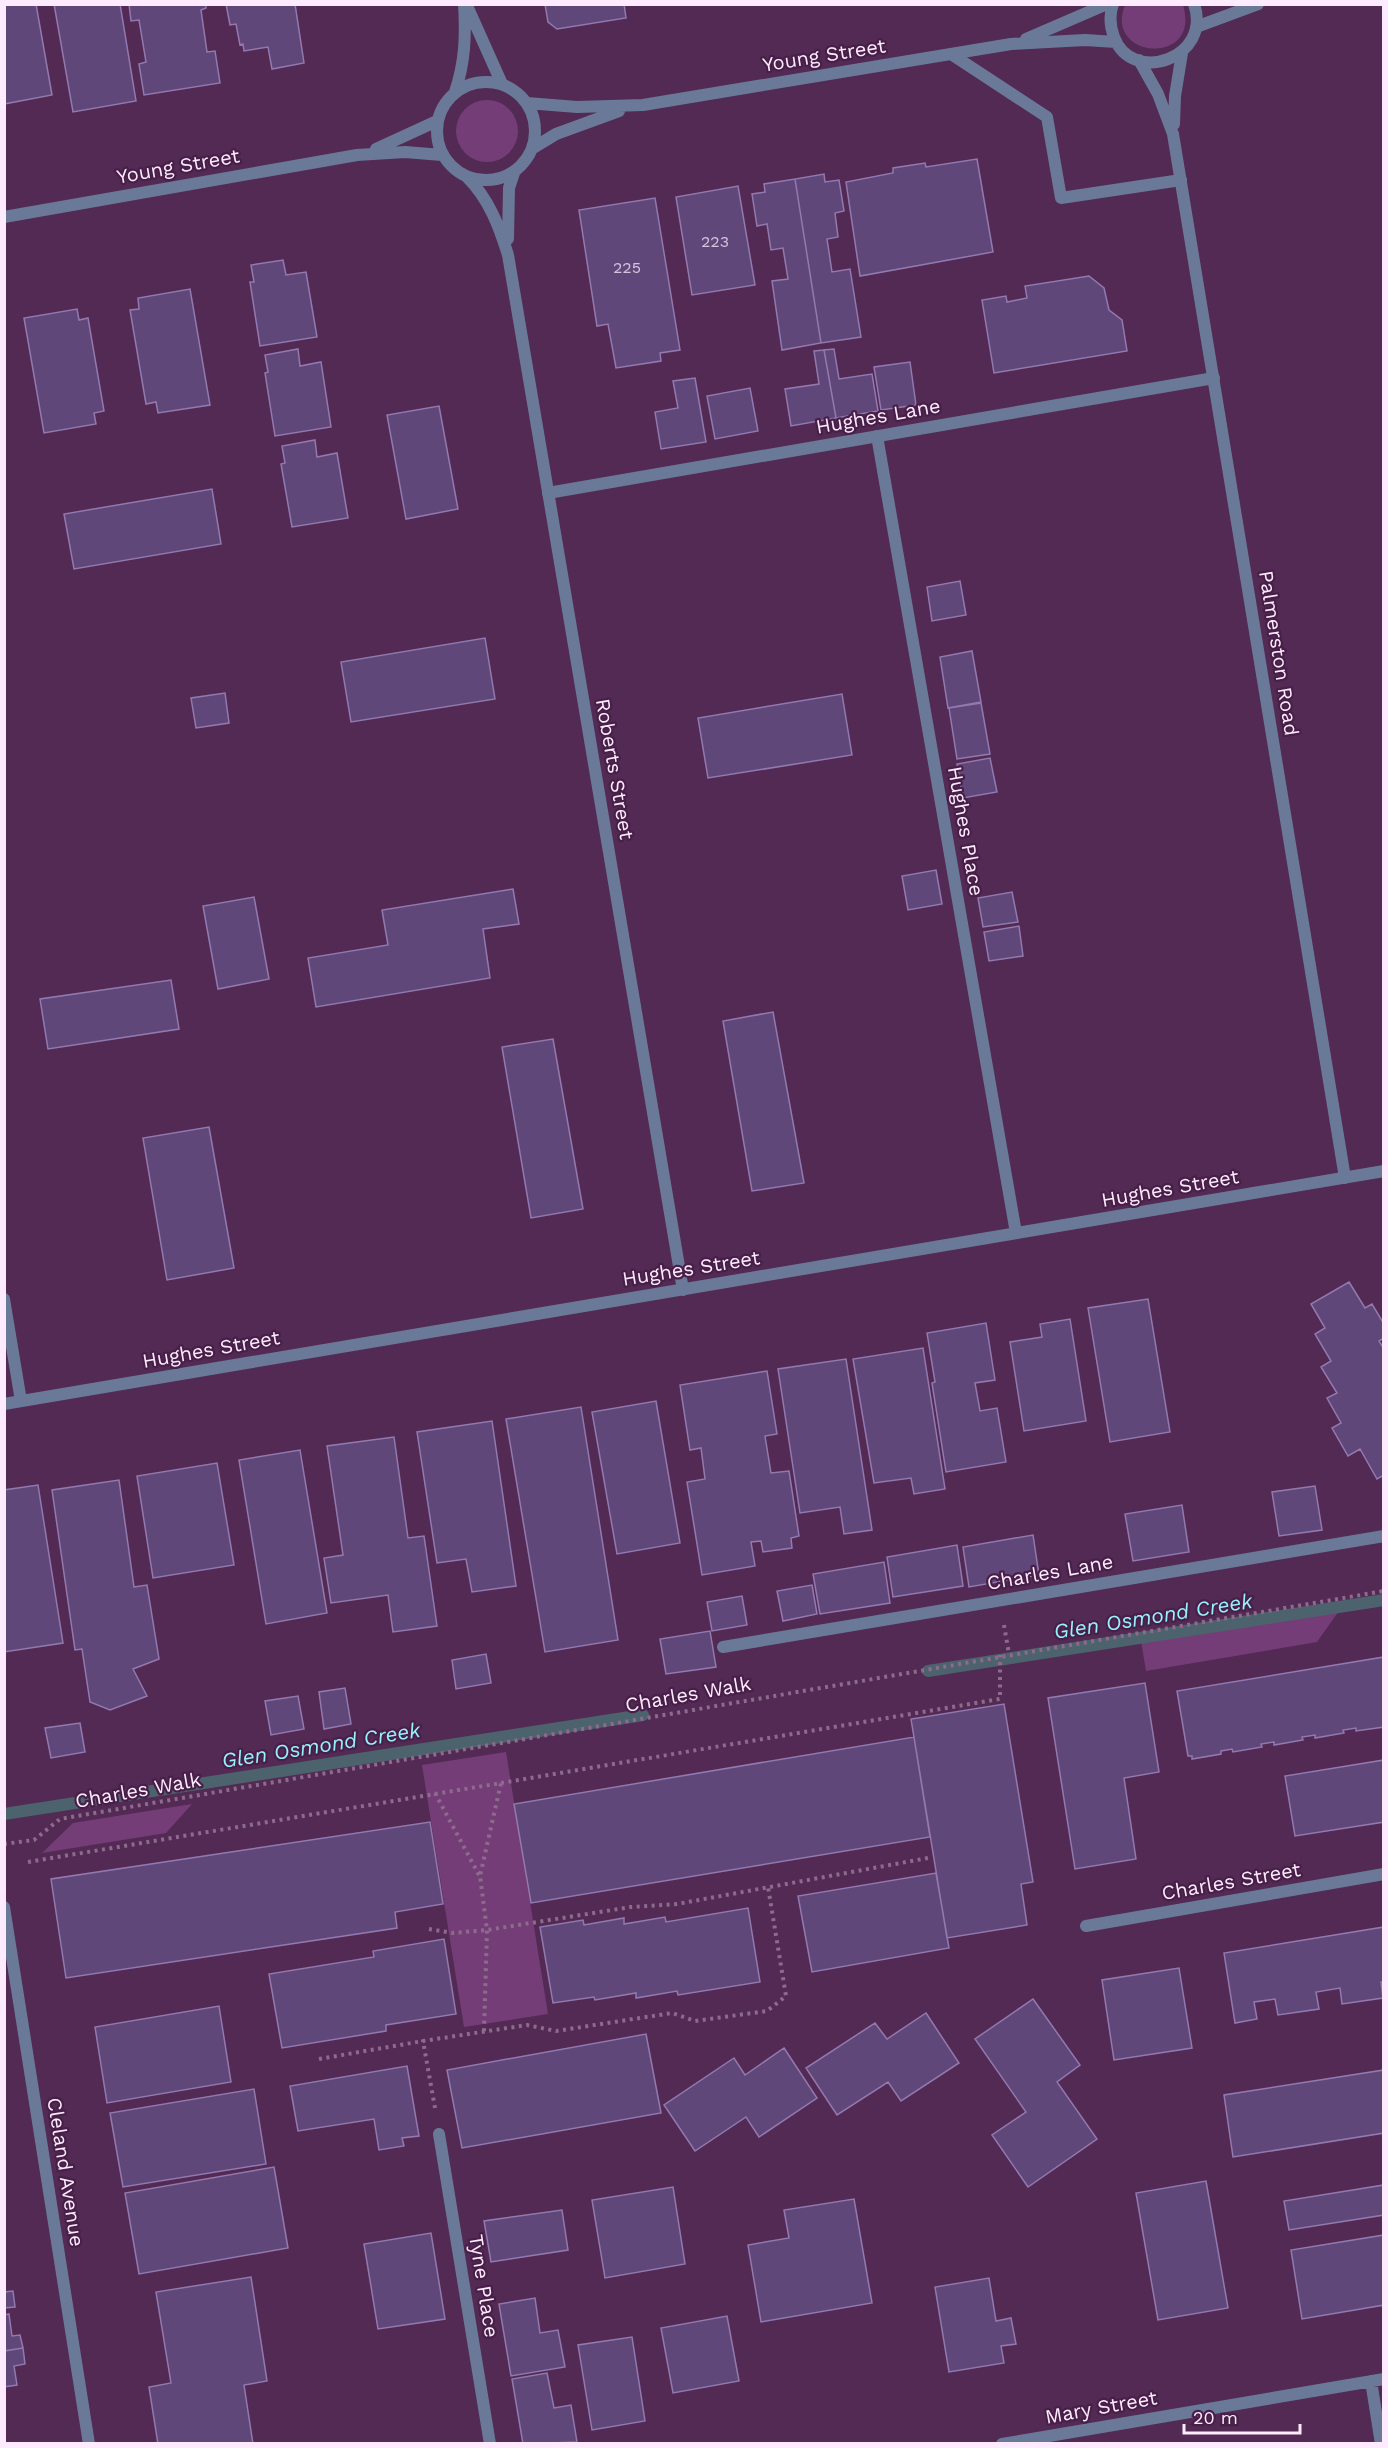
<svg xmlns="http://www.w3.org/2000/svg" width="1388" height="2448" font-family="'Work Sans',sans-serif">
	<rect width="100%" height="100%" fill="#522a53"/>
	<!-- green -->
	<path fill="#753d77" d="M1125 5H1183C1202 67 1103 59 1125 5Z
		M456 131a31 31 0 1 1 62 0a31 31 0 1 1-62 0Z
		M1341 1608 1317 1642 1146 1671 1141 1641Z
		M506 1752 548 2014 464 2027 422 1765Z
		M192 1804 166 1833 42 1853 73 1823Z"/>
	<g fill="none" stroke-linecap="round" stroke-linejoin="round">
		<!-- stream -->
		<path stroke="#4c636d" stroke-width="12" d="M928 1671 1384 1600
			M4 1814 643 1715"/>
	</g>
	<!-- building -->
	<path fill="#60477a" stroke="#9379af" stroke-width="1.5" d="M4 4H36L52 95 4 104Z
		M54 4H120L136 101 73 112Z
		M129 4H206V8L201 10 207 52 215 51 220 83 144 95 139 64 146 62 139 20 131 21Z
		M226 4H295L304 63 272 69 268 47 244 51 243 44 240 45 236 24 230 25Z
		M545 4H624L626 18 557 29 548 22Z
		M977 159 993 252 860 276 846 182 893 173V168L925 163 926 167Z
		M824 174 825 182 839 180 844 211 835 213 838 237 827 239 832 272 850 269 861 337 821 343 795 179Z
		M795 179 821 343 782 350 772 281 788 279 783 248 771 250 767 224 757 226 752 194 765 192 764 184Z
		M738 186 755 285 692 295 676 197Z
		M655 198 680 350 660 353 661 361 616 368 608 324 597 326 579 210Z
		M283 260 286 275 306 272 317 337 260 346 250 282H254L251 265Z
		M1089 276 1104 288 1109 310 1122 320 1127 351 994 373 982 300 1006 296 1007 302 1027 298 1025 286Z
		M190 289 210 405 158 413 156 402 146 404 130 310 139 309 138 298Z
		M77 309 79 320 88 318 104 411 94 413 96 424 44 433 24 318Z
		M298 349 300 366 321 362 331 427 275 436 265 373 268 372 265 355Z
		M834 349 839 379 872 374 878 411 836 418 824 350Z
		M824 350 836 418 791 426 785 389 819 384 814 351Z
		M910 362 916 405 881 410 874 367Z
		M695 378 706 442 661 449 655 412 678 408 673 381Z
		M750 388 758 431 715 439 707 396Z
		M439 406 458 509 406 519 387 415Z
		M315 440 317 457 337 453 348 518 292 527 281 464 285 463 282 446Z
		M212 489 221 544 74 569 64 514Z
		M960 581 966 615 932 621 927 587Z
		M485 638 495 699 351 722 341 662Z
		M972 651 981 702 948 708 940 657Z
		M225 693 229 723 196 728 191 698Z
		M842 694 852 755 708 778 698 718Z
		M981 703 990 754 957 759 949 708Z
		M990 758 997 792 963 798 957 764Z
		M936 870 942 904 908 910 902 876Z
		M513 889 519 924 483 929 490 978 316 1007 308 958 388 945 382 910Z
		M1012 892 1018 922 983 927 978 898Z
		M254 897 269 979 218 989 203 906Z
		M1019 926 1023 956 989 961 984 932Z
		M171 980 179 1029 48 1049 40 999Z
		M773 1012 804 1183 752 1191 723 1021Z
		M553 1039 583 1209 531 1218 502 1047Z
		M209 1127 234 1268 167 1280 143 1138Z
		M1349 1282 1365 1308 1372 1304 1384 1324V1338L1379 1341 1384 1349V1475L1377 1479 1360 1449 1348 1456 1332 1428 1341 1423 1327 1398 1337 1393 1321 1367 1331 1361 1315 1334 1325 1328 1311 1304Z
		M1148 1299 1170 1432 1110 1442 1088 1308Z
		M1070 1319 1086 1421 1024 1431 1010 1342 1042 1337 1040 1324Z
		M986 1323 995 1380 975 1383 980 1411 997 1408 1006 1462 946 1472 932 1383 935 1382 927 1333Z
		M923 1348 945 1489 914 1494 911 1478 874 1483 853 1359Z
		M846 1359 872 1530 844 1534 840 1507 800 1513 778 1369Z
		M767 1371 777 1434 765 1436 771 1473 789 1471 799 1536 791 1538 792 1548 763 1552 761 1541 751 1542 755 1566 702 1575 687 1482 705 1479 701 1448 690 1450 680 1385Z
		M656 1401 680 1543 617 1554 592 1412Z
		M581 1407 618 1640 545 1652 506 1419Z
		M492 1421 516 1586 472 1592 466 1559 437 1563 417 1432Z
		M394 1437 408 1538 424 1536 437 1626 393 1632 388 1595 331 1603 324 1558 343 1555 327 1446Z
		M300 1450 327 1613 266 1624 239 1460Z
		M217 1463 234 1565 153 1578 137 1476Z
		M119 1480 134 1587 147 1585 159 1659 133 1669 147 1696 110 1710 90 1702 82 1649 75 1650 52 1490Z
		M38 1485 63 1643 4 1652V1490Z
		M1315 1486 1322 1530 1279 1536 1272 1492Z
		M1182 1505 1189 1552 1133 1561 1125 1514Z
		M1033 1535 1039 1575 969 1587 963 1547Z
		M957 1545 963 1586 893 1597 887 1557Z
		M884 1562 890 1603 820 1614 813 1574Z
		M812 1585 817 1614 783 1621 777 1591Z
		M742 1596 747 1625 712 1631 707 1602Z
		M710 1631 716 1667 666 1674 660 1639Z
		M486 1654 491 1683 456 1689 452 1660Z
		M1384 1657V1727L1356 1731V1728L1343 1730 1344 1733 1315 1738V1735L1302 1737 1303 1740 1274 1745V1742L1261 1744 1262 1747 1233 1752 1232 1749 1221 1751V1754L1192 1759V1756H1188L1177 1691Z
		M1145 1683 1159 1772 1124 1778 1136 1859 1075 1869 1048 1698Z
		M345 1688 351 1724 324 1729 319 1692Z
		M298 1696 304 1729 271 1735 265 1701Z
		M1004 1704 1033 1882 1021 1884 1027 1925 947 1938 911 1719Z
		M80 1723 85 1752 51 1758 45 1728Z
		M914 1737 930 1837 531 1903 514 1804Z
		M1384 1760V1822L1295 1836 1285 1776Z
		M430 1822 443 1904 395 1912 397 1928 66 1978 51 1879Z
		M936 1873 949 1948 812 1972 798 1896Z
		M748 1908 760 1982 678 1995 677 1991 636 1998V1993L595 2000 594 1997 553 2003 540 1927 583 1920 584 1925 624 1918V1924L665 1917 666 1922Z
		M1384 1927V1982H1381L1383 1998 1342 2004 1340 1988 1316 1992 1319 2009 1278 2015 1275 1999 1254 2002 1257 2019 1235 2023 1224 1953Z
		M444 1939 456 2014 386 2025V2031L282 2048 269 1974 374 1957 373 1951Z
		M1179 1968 1192 2048 1114 2060 1102 1980Z
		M1033 1999 1080 2065 1057 2082 1097 2139 1028 2187 992 2135 1026 2112 975 2039Z
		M219 2006 231 2082 107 2103 95 2027Z
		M926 2013 959 2063 901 2101 888 2082 837 2115 806 2068 875 2023 887 2039Z
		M646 2034 661 2113 462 2148 447 2070Z
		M784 2048 817 2098 759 2137 746 2117 695 2151 664 2105 734 2058 745 2075Z
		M407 2066 419 2136 402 2138 404 2146 379 2150 374 2119 298 2131 290 2086Z
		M1384 2070V2133L1233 2157 1224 2095Z
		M254 2089 266 2164 123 2187 110 2113Z
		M274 2167 288 2248 139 2274 125 2193Z
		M1206 2181 1228 2308 1158 2320 1136 2193Z
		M1384 2185V2215L1289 2230 1284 2201Z
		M673 2187 685 2264 605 2278 592 2200Z
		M854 2199 872 2303 761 2322 748 2245 789 2238 784 2210Z
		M562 2210 568 2250 491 2262 484 2221Z
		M431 2233 445 2319 378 2329 364 2244Z
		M1384 2235V2305L1302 2319 1291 2250Z
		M251 2277 267 2381 244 2385 253 2444H158L149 2387 171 2383 156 2292Z
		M989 2278 996 2321 1011 2318 1016 2344 1001 2346 1004 2363 949 2372 935 2287Z
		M13 2291 15 2307 4 2308V2292Z
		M535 2298 540 2333 558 2330 565 2367 511 2376 499 2304Z
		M9 2314 12 2336 20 2335 23 2348 4 2351V2315Z
		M727 2316 739 2381 673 2393 661 2328Z
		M632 2337 645 2421 592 2430 578 2345Z
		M23 2348 25 2364 14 2366 17 2385 4 2387V2351Z
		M547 2373 554 2408 571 2405 577 2442 523 2444 512 2379Z"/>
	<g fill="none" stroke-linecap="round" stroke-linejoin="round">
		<!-- path -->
		<path stroke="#8d6b8d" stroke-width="4" stroke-dasharray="3 4.5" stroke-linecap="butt" d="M1004 1625 1009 1654
			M501 1783 1000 1699V1655
			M435 1793 479 1875
			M4 1844 34 1840 60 1819 1384 1591
			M28 1862 501 1783 480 1876 487 1930 484 2032
			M429 1929 452 1933 487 1930 631 1907 677 1904 928 1858
			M319 2059 423 2041
			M435 2108 423 2041 527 2025 556 2031 672 2013 695 2021 767 2011 786 1996 768 1887"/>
		<!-- service -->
		<path stroke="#6b7999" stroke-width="12" d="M951 54 1047 117 1061 198 1181 180
			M877 436 1016 1233
			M548 493 1214 378
			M723 1647 1384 1536
			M439 2134 490 2444"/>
		<!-- minor -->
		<path stroke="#6b7999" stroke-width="12" d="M1113 4C1109 15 1110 26 1114 37 1132 86 1213 58 1194 4
			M468 8 502 84
			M1196 27 1258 4
			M1026 39 1107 4
			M1139 60 1158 94 1173 134 1345 1178
			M437 131a49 49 0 1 1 98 0a49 49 0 1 1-98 0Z
			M455 92C465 62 466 36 464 4
			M527 103 577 107 643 105 1011 44 1085 40 1116 42
			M1174 124 1175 96 1182 53
			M533 148 556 134 619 111
			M376 149 437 121
			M467 177C489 199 499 226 508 255L683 1290
			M4 217 357 155 405 152 442 155
			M508 239 509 188 514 173
			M4 1299 21 1401
			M4 1404 1384 1171
			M4 1907 89 2444
			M1086 1926 1384 1874
			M1371 2381 1381 2444
			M1002 2444 1384 2379"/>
	</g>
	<g text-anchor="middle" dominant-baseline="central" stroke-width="4.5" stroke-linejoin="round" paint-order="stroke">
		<!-- number labels -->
		<g font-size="16" fill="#d7c2de">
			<text x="715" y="241">223</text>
			<text x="627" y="267">225</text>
		</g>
		<!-- street labels -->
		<g font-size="20" fill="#ffebff" stroke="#471f48">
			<text transform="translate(824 55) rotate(-9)">Young Street</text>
			<text transform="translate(178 166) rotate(-10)">Young Street</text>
			<text transform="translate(878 416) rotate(-10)">Hughes Lane</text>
			<text transform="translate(1279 653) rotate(81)">Palmerston Road</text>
			<text transform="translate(615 769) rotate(80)">Roberts Street</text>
			<text transform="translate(966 831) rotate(80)">Hughes Place</text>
			<text transform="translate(1170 1188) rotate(-10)">Hughes Street</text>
			<text transform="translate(691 1268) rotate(-9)">Hughes Street</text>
			<text transform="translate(211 1349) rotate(-10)">Hughes Street</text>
			<text transform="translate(1050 1572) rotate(-10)">Charles Lane</text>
			<text transform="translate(688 1694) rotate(-10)">Charles Walk</text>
			<text transform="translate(138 1790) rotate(-10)">Charles Walk</text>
			<text transform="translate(1231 1881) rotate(-10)">Charles Street</text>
			<text transform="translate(66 2172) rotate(81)">Cleland Avenue</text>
			<text transform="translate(484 2286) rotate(81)">Tyne Place</text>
			<text transform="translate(1101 2407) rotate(-10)">Mary Street</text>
		</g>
		<!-- water labels -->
		<g font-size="21" font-style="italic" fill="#98f1fc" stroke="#471f48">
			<text transform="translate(1153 1616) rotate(-9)">Glen Osmond Creek</text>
			<text transform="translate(321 1745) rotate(-9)">Glen Osmond Creek</text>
		</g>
	</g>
	<!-- border -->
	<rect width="1388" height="2448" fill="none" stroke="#ffebff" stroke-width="12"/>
	<!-- scale -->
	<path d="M1184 2424v9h116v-9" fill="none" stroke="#ffebff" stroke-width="3"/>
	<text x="1193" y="2424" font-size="18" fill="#ffebff" stroke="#471f48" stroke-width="4.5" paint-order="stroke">20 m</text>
</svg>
